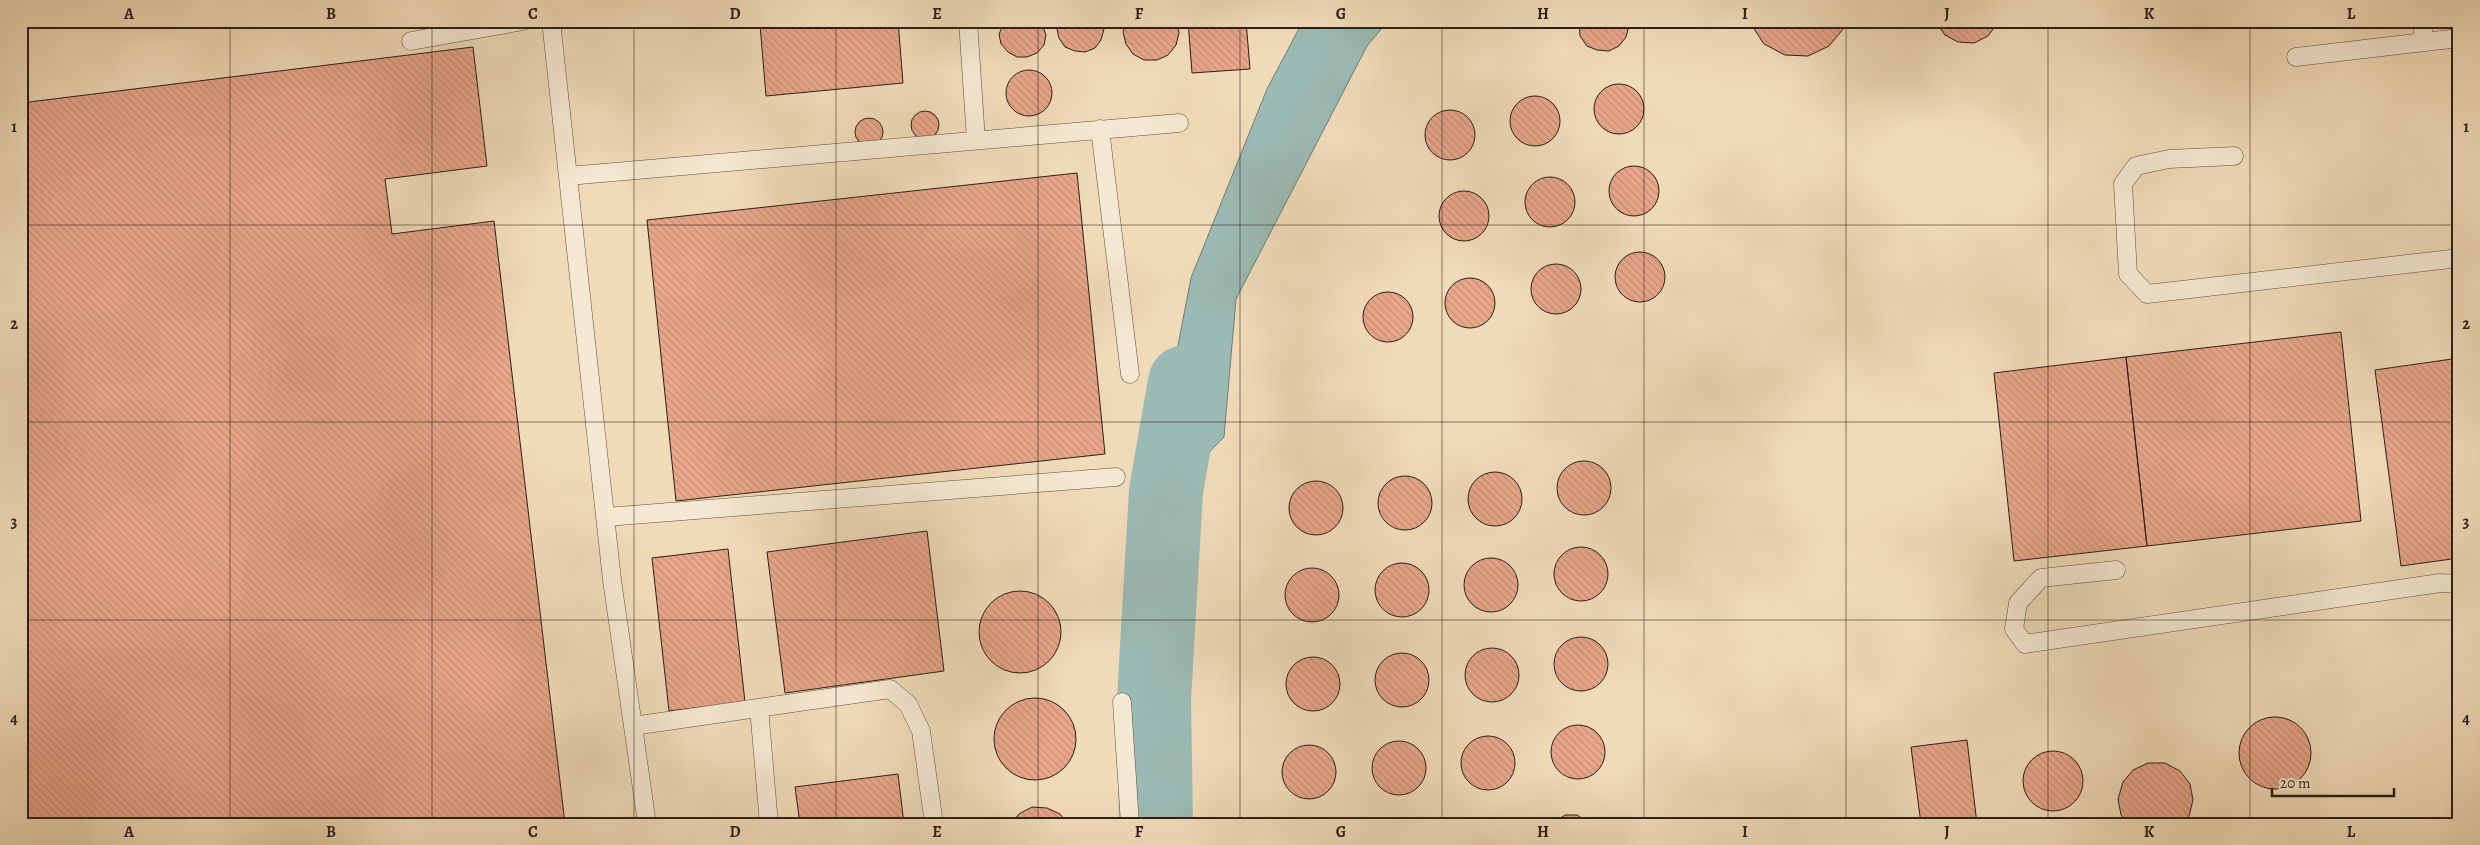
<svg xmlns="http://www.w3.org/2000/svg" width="2480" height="845" font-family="Alegreya,serif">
	<defs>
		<pattern id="building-back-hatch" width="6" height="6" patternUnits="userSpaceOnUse" patternTransform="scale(1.25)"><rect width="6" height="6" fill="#e8a68a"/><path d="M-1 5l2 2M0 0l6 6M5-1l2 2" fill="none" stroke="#c78e76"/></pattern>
	</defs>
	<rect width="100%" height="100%" fill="#f0dbb9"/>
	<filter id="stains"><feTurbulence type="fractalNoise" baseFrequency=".004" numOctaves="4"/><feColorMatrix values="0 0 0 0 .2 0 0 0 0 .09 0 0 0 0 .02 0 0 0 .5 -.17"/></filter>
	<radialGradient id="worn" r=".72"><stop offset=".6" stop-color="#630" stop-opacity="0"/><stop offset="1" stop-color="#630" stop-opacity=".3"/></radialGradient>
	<!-- water -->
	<path fill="#9bbab4" stroke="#6e7c75" d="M1303 21H1388L1367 46 1236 299 1224 437 1179 483 1152 481 1191 278 1267 89Z"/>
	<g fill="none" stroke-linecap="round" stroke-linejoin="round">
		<!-- river -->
		<path stroke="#9bbab4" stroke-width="74" d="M1156 824 1154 699 1166 491 1185 382"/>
	</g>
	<!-- building -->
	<path fill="url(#building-back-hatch)" stroke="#2b1e16" d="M797 21H898L903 83 766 96 760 25Z
		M1005 21H1041L1046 35 1044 45 1037 53 1027 57H1017L1008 52 1001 44 999 34Z
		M1059 21H1102L1104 29 1101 40 1095 48 1085 52 1075 51 1065 47 1059 38 1057 29Z
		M1126 21H1177L1179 33 1176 45 1168 55 1157 60H1144L1133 54 1126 44 1123 32Z
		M1188 21H1246L1250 69 1192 73Z
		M1579 21H1628L1629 26 1626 37 1619 46 1609 51 1597 50 1587 46 1580 36Z
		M1749 21H1846L1844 28 1829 46 1808 56 1785 55 1764 44Z
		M1935 21H1999L1988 36 1974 43 1958 42 1945 35Z
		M2051 21H2095L2080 28H2065Z
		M473 47 487 166 385 179 392 234 494 221 565 824H21V103Z
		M1006 93a23 23 0 1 1 46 0a23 23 0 1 1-46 0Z
		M1594 109a25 25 0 1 1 50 0a25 25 0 1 1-50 0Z
		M1510 121a25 25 0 1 1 50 0a25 25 0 1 1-50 0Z
		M1425 135a25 25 0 1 1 50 0a25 25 0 1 1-50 0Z
		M911 125a14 14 0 1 1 28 0a14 14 0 1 1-28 0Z
		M855 132a14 14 0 1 1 28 0a14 14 0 1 1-28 0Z
		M1609 191a25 25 0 1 1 50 0a25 25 0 1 1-50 0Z
		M1077 173 1105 454 676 501 647 220Z
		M1525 202a25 25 0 1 1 50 0a25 25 0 1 1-50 0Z
		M1439 216a25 25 0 1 1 50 0a25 25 0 1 1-50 0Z
		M1615 277a25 25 0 1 1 50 0a25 25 0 1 1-50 0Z
		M1531 289a25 25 0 1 1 50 0a25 25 0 1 1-50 0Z
		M1445 303a25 25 0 1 1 50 0a25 25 0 1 1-50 0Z
		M1363 317a25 25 0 1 1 50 0a25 25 0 1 1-50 0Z
		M2341 332 2361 521 2147 546 2126 357Z
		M2126 357 2147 546 2014 561 1994 373Z
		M2459 358V558L2401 566 2375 370Z
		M1557 488a27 27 0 1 1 54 0a27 27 0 1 1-54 0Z
		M1468 499a27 27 0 1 1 54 0a27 27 0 1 1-54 0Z
		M1378 503a27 27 0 1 1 54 0a27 27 0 1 1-54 0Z
		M1289 508a27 27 0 1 1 54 0a27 27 0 1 1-54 0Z
		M927 531 944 671 785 693 767 552Z
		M1554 574a27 27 0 1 1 54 0a27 27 0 1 1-54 0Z
		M728 549 745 702 669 711 652 558Z
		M1464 585a27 27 0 1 1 54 0a27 27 0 1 1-54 0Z
		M1375 590a27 27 0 1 1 54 0a27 27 0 1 1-54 0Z
		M1285 595a27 27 0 1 1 54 0a27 27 0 1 1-54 0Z
		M979 632a41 41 0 1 1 82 0a41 41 0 1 1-82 0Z
		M1554 664a27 27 0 1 1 54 0a27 27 0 1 1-54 0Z
		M1465 675a27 27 0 1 1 54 0a27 27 0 1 1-54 0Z
		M1375 680a27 27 0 1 1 54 0a27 27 0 1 1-54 0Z
		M1286 684a27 27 0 1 1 54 0a27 27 0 1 1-54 0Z
		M994 739a41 41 0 1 1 82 0a41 41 0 1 1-82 0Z
		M2239 753a36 36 0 1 1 72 0a36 36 0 1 1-72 0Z
		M1551 752a27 27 0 1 1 54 0a27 27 0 1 1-54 0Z
		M1461 763a27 27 0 1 1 54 0a27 27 0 1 1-54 0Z
		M1967 740 1977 824H1921L1911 747Z
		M1372 768a27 27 0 1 1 54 0a27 27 0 1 1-54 0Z
		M1282 772a27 27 0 1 1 54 0a27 27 0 1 1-54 0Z
		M2023 781a30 30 0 1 1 60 0a30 30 0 1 1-60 0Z
		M2148 763H2165L2180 771 2190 784 2193 800 2189 816 2183 824H2128L2121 815 2118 799 2123 782 2133 770Z
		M898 774 904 824H800L795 787Z
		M1032 807 1047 808 1060 814 1068 824H1010L1019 814Z
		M1565 815H1577L1590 824H1551Z"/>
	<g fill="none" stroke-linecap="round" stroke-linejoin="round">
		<!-- lane casing -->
		<g stroke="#5c4d3f" stroke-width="19">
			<path id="lane" d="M551 21 612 580 647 824
				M968 21 976 140
				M2421 21 2425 42
				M411 41 523 21
				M2296 57 2459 38
				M1100 129 1130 374
				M2234 156 2169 159 2136 166 2123 184 2128 274 2147 294 2459 258
				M568 176 1179 123
				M606 517 1116 477
				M2116 570 2041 578 2018 603 2014 629 2025 644 2440 583 2459 584
				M1122 702 1130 824
				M759 708 769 824
				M633 726 890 689 908 704 921 731 934 824"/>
		</g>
		<!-- lane -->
		<use href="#lane" stroke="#f5e8d2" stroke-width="18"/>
	</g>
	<!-- grid -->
	<path fill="none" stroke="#2b1e16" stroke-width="1" stroke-opacity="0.55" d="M230 21V824M432 21V824M634 21V824M836 21V824M1038 21V824M1240 21V824M1442 21V824M1644 21V824M1846 21V824M2048 21V824M2250 21V824M21 225H2459M21 422H2459M21 620H2459"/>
	<!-- margin -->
	<rect width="2480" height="845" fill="none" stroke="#f0dbb9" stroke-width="55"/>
	<!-- scale -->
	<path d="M2272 788v8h122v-8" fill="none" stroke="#2b1e16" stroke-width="2.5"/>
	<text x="2280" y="788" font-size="15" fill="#2b1e16" stroke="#f5e8d2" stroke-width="4" paint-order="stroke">20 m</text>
	<rect x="28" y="28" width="2424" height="790" fill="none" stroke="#2b1e16" stroke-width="2"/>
	<g font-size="16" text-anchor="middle" font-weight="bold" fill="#2b1e16">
		<text x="129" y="19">A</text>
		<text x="331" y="19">B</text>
		<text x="533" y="19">C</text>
		<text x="735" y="19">D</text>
		<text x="937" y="19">E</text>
		<text x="1139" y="19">F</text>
		<text x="1341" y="19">G</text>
		<text x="1543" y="19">H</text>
		<text x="1745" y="19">I</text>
		<text x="1947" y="19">J</text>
		<text x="2149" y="19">K</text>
		<text x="2351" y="19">L</text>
		<text x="14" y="132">1</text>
		<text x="2466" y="132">1</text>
		<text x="14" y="329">2</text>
		<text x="2466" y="329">2</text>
		<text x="14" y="527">3</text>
		<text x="2466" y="527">3</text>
		<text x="14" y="724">4</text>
		<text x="2466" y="724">4</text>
		<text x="129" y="837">A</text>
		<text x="331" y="837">B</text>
		<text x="533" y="837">C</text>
		<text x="735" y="837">D</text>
		<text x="937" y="837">E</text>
		<text x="1139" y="837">F</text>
		<text x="1341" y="837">G</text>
		<text x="1543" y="837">H</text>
		<text x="1745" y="837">I</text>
		<text x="1947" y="837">J</text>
		<text x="2149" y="837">K</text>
		<text x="2351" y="837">L</text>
	</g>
	<rect width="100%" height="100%" filter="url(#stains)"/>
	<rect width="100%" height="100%" fill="url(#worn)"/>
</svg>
